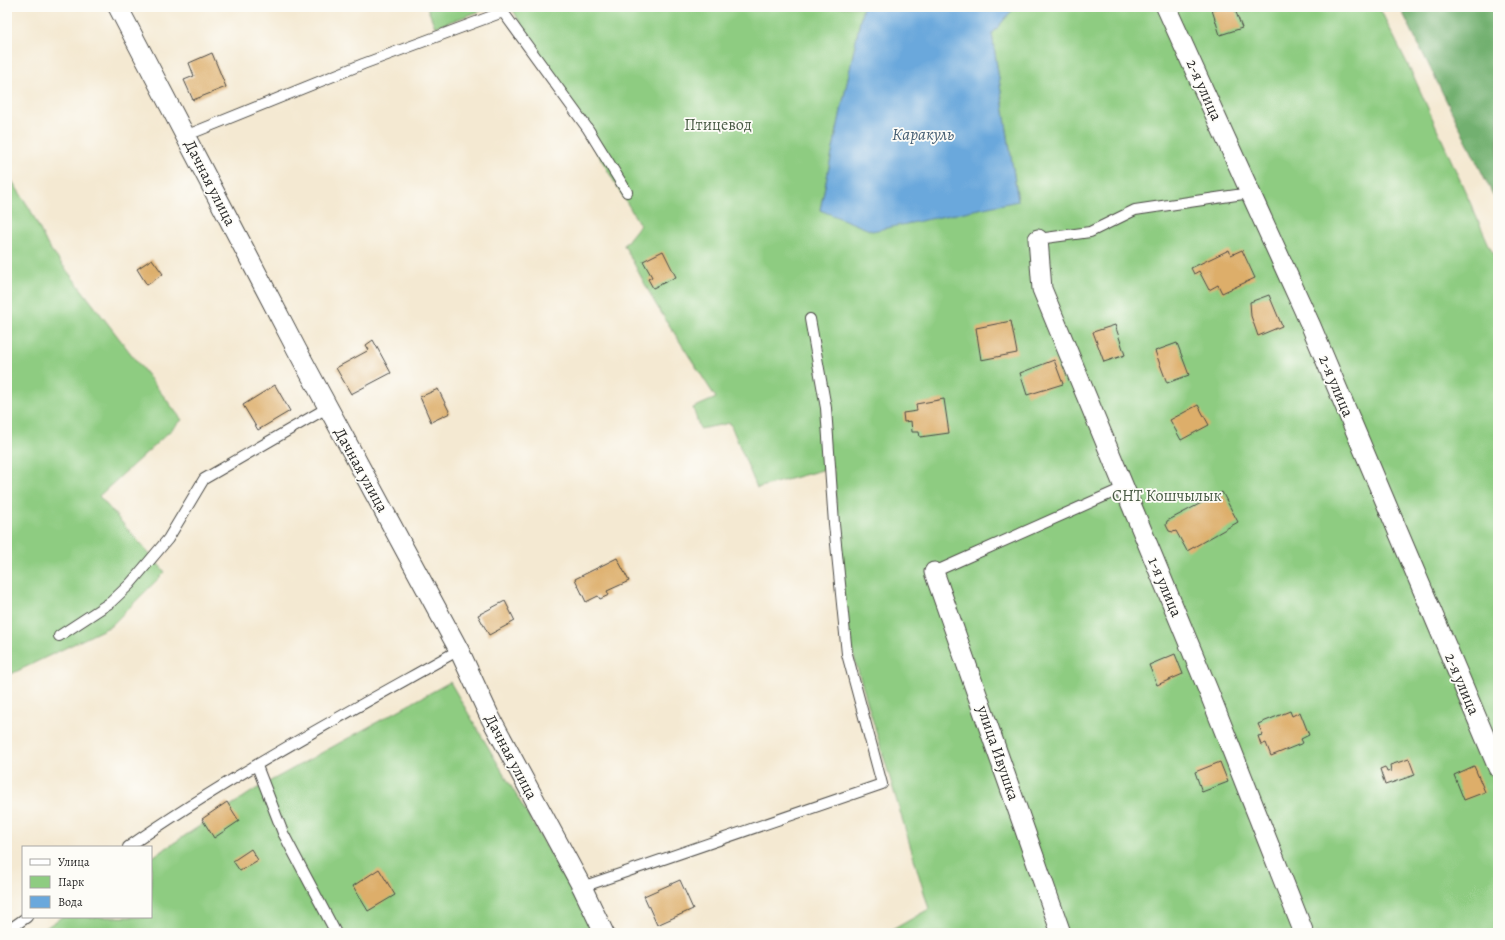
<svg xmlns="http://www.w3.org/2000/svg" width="1505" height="940" font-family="Alegreya,serif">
	<rect width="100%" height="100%" fill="#fdfcf7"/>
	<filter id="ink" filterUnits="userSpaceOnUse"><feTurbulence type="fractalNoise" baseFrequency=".025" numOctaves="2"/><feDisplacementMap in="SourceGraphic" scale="8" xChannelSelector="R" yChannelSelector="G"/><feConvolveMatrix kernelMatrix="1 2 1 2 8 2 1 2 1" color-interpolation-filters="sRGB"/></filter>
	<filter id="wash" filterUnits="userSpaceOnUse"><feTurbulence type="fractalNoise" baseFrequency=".012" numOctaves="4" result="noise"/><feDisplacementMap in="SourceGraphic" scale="16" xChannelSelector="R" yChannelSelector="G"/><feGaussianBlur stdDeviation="0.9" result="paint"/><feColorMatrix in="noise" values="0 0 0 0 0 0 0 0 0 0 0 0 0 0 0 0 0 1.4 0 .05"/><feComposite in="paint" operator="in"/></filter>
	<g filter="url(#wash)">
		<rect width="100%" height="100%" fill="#f4e9d2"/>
		<!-- green -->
		<path fill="#8ecc81" stroke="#5c7c56" d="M427 7H492L435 27Z
			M511 7H863L820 210 1018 200 992 34 1015 7H1379L1414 77 1498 265V933H887L929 909 847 634 833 467 757 488 730 423 700 429 693 408 716 398 655 303 624 245 640 225Z
			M7 173 30 209 48 246 182 420 99 496 165 572 111 626 7 676Z
			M450 682 597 933H38L62 917H151V858L256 789Z"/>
		<!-- forest -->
		<path fill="#72b06f" stroke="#4e6e4d" d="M1400 7H1498V205Z"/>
		<!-- water -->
		<path fill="#6aa8dc" stroke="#4a6a84" d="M863 7H1015L992 34 1018 201 872 231 820 210Z"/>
		<g id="blocks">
			<!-- building -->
			<path fill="#ddae6b" d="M1220 7H1234L1242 28 1220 35 1212 10Z
				M212 53 226 87 193 100 184 80 194 76 189 63Z
				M1229 250 1231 255 1242 250 1255 278 1222 293 1218 285 1209 290 1199 271 1194 274 1191 268Z
				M663 251 676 277 653 288 648 279 652 277 643 261Z
				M152 259 163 274 147 285 137 269Z
				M1269 295 1282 326 1258 336 1251 316 1250 302Z
				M1011 321 1017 353 981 360 976 328Z
				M1115 325 1125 355 1104 362 1093 332Z
				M373 340 391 373 351 394 336 368 369 350 366 345Z
				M1177 343 1189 375 1167 383 1155 351Z
				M1054 360 1063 384 1027 395 1020 373Z
				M275 385 290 411 258 430 243 405Z
				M438 389 450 413 431 422 420 397Z
				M944 399 949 433 920 437 919 432H912L911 421 904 422 903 413 917 411 916 404Z
				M1198 405 1209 425 1181 440 1170 420Z
				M1222 492 1238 522 1187 551 1176 531 1173 532 1169 531 1166 525 1167 521Z
				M617 558 629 581 607 591 609 595 600 599 598 596 586 602 575 579Z
				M505 601 515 621 489 635 478 615Z
				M1175 654 1183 674 1157 685 1149 665Z
				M1290 711 1292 716 1300 712 1309 735 1301 739 1303 743 1271 756 1266 743 1261 745 1258 736 1263 735 1258 724Z
				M1409 759 1415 775 1385 785 1380 769 1385 767 1387 772 1391 771 1390 765Z
				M1220 762 1228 782 1202 792 1195 772Z
				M1474 766 1485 792 1464 800 1454 775Z
				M227 802 239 821 214 838 202 819Z
				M251 849 258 860 240 871 233 861Z
				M379 869 395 895 368 911 353 886Z
				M680 880 693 909 657 925 644 896Z"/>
		</g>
	</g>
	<g filter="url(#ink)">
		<use href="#blocks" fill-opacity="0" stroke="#494844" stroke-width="1"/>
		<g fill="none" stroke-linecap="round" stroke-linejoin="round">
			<!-- service casing -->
			<g stroke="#494844" stroke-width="12">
				<path id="service" d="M185 136 363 64 503 12 588 129 627 192
					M1038 239 1090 232 1135 210 1250 193
					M934 572 1123 488
					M59 636 111 602 130 584 168 539 204 479 327 408
					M257 766 283 833 336 933
					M128 847C233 774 347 713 459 650
					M582 887 882 784 847 654 834 524 826 408 810 319
					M7 931 27 917"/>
			</g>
			<!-- minor casing -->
			<g stroke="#494844" stroke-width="21">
				<path id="minor" d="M118 7 297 350 459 650 489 715 582 887 604 933
					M1166 7 1311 326 1498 768
					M1038 239 1042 289 1208 690 1304 933
					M934 572 1061 933"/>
			</g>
			<!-- service -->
			<use href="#service" stroke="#fff" stroke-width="10"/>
			<!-- minor -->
			<use href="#minor" stroke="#fff" stroke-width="19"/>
		</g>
	</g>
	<g text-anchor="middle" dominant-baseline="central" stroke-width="3.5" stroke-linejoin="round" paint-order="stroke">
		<!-- street labels -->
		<g font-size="16" fill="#2b2b2b" stroke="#fdfcf7">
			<text transform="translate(1204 90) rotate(66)">2-я улица</text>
			<text transform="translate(210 183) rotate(63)">Дачная улица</text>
			<text transform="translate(1336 386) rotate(67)">2-я улица</text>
			<text transform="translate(361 470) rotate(61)">Дачная улица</text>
			<text transform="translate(1165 587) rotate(67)">1-я улица</text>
			<text transform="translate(1462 684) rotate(67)">2-я улица</text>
			<text transform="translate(998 753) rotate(71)">улица Ивушка</text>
			<text transform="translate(511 757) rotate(62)">Дачная улица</text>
		</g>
		<!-- park labels -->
		<g font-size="16" fill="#495b45" stroke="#fdfcf7">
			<text x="718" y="125">Птицевод</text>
			<text x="1167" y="496">СНТ Кошчылык</text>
		</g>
		<!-- water labels -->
		<g font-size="17" font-style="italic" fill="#445d72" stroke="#fdfcf7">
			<text x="923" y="134">Каракуль</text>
		</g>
	</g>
	<!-- margin -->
	<rect width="1505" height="940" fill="none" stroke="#fdfcf7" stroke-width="24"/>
	<!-- legend -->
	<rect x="22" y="846" width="130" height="72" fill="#fdfcf7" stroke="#a9a8a5"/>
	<rect x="30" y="859" width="20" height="6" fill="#ffffff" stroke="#a9a8a5"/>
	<text x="58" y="866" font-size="12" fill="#2b2b2b">Улица</text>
	<rect x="30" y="876" width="20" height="12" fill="#8ecc81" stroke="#a9a8a5"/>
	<text x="58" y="886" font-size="12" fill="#2b2b2b">Парк</text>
	<rect x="30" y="896" width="20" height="12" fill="#6aa8dc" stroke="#a9a8a5"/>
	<text x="58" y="906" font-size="12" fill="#2b2b2b">Вода</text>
</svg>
